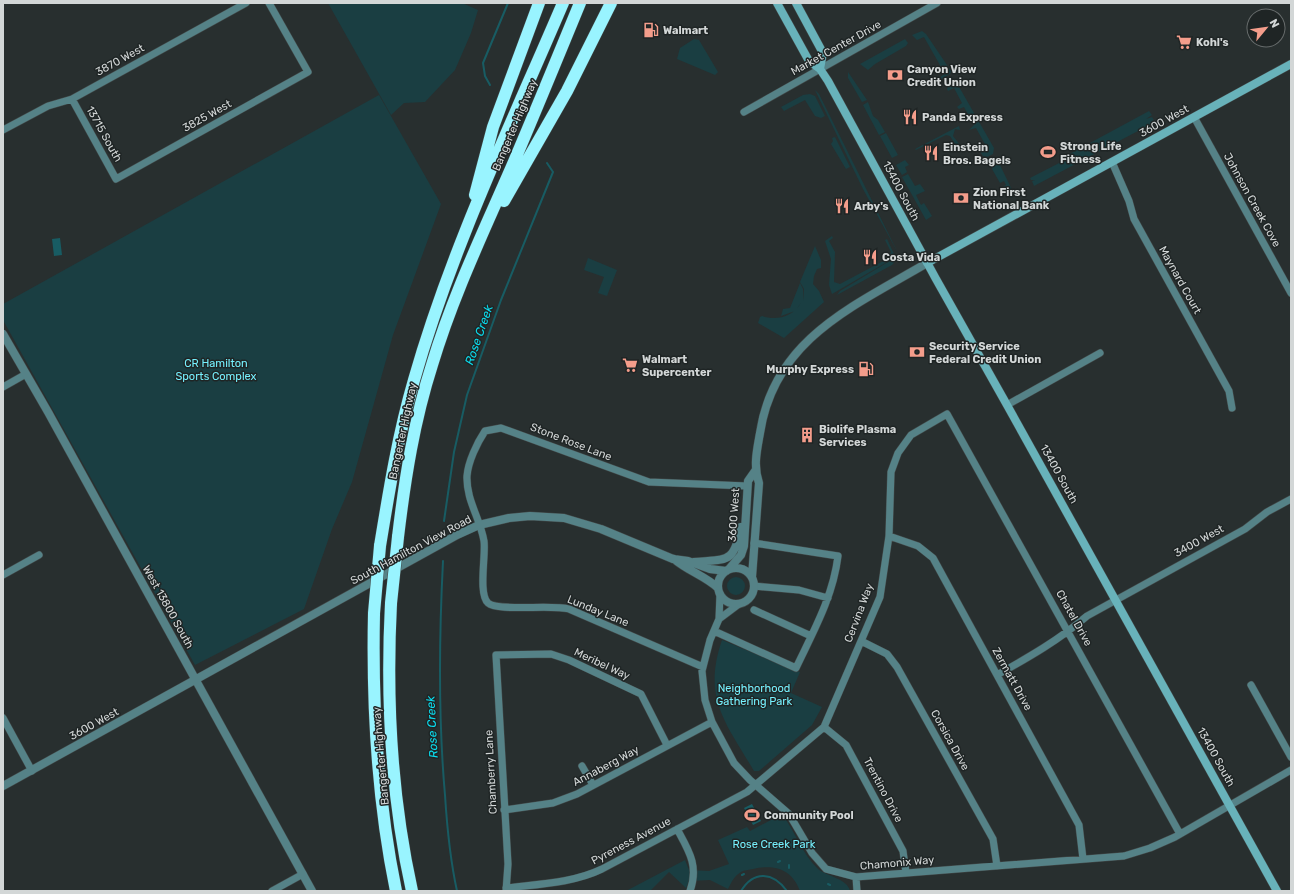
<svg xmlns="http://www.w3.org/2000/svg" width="1294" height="894" font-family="Rubik,sans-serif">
	<rect width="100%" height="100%" fill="#282f2f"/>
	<!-- green -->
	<path fill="#1a3e42" d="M328 3H462L478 10 471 33 455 70 425 102 404 103 391 115Z
		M922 31 926 34 951 71 950 74 941 79 940 77 945 74 924 37 917 40 912 35Z
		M694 39 699 40 718 72 715 75 677 59 680 48Z
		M905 39 908 43 906 46 875 64 868 70 860 64Z
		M848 72 867 100 862 102 848 78Z
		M954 83 958 85 994 148 993 154 987 157 983 156 979 150 986 146 976 128 969 130 974 125 964 107 959 109 957 107 962 103 954 88 948 91 947 89 948 86Z
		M815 90 819 94 898 253 863 189Z
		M810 94 815 96 825 116 821 118 815 116 805 100 784 111 781 107 803 95Z
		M379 95 441 204 393 335 352 482 332 529 304 609 195 665 3 320V304Z
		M868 102 873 116 878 120 885 132 879 135 863 105Z
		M1149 111 1152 115 1146 119 1152 117 1155 122 1034 186 1032 181 1035 180H1031L1030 178 1065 160 1064 157Z
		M959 126 960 130 955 129 953 136 960 145 957 147 950 136 946 135 916 150 915 149Z
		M886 133 898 155 892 158 880 136Z
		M835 137 850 167 846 169 831 144 833 141 832 138Z
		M905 160 909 165 905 167 907 172 902 175 896 165Z
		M994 164 1000 165 1013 192V196L1011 198 1004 186 1006 185 1004 181 1000 183 992 169Z
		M908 174 915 186 920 184 925 191 916 195 921 205 924 203 932 216 926 220 902 177Z
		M832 236 833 238 829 241 835 252 834 282 840 284 887 259 891 252 885 240 887 239 894 254 887 262 832 294 829 285 831 259 825 241Z
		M815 246 821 260V268L817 269 814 276 813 284 819 291 824 302 784 338 758 323 760 317 762 316C776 321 793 317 801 303L795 311 781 316 783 309 790 308 800 283 803 289V301L804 289 800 282Z
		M588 258 617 270 607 296 598 293 604 277 584 270Z
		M893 259H897L892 265 837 295 840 291Z
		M727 586a9 9 0 1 1 18 0a9 9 0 1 1-18 0Z
		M722 640 800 672 791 693 822 707 812 725 759 771H754C726 723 702 698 722 640Z
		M782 814C795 831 802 854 818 869 826 876 848 879 850 891H800C792 869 774 864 753 869 749 870 744 870 741 872 734 876 731 883 728 889L710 880 689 881 686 888 669 872 650 891H626L685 860 689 870 709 871 729 864 718 840 747 827 750 831Z"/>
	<!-- water -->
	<path fill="#185c63" d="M60 238 62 255 54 256 52 239Z
		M752 804 761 821 753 825 744 808Z"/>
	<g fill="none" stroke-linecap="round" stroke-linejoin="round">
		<!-- stream -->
		<path stroke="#185c63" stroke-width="2" d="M490 85 485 76 483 63 508 3
			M444 521 454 452 467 395 501 300 553 172 547 163
			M443 561C439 639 438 716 445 795 447 827 450 859 457 891
			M778 862 780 861
			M789 865V868
			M742 875 744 874
			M828 884 830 885
			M741 891C754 870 773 872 787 891"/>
		<!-- minor casing -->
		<g stroke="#434a4a" stroke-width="8">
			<path id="minor" d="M72 99 116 179 308 72 269 3
				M744 112 937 3
				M1194 117 1291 293
				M3 130 48 106 72 99 246 3
				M1112 162 1129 201 1134 219 1229 391 1232 408
				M3 387 26 374
				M1007 405 1100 353
				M889 536 918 546 933 558 1079 825 1083 859
				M3 575 39 555
				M754 586 799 590 828 598
				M720 594 719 619 710 640 702 671 705 700 712 722 734 763 750 780 789 814 812 853 826 869 856 877 1124 856 1150 848 1175 837 1291 770
				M754 610 811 636
				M719 619 739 604
				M714 631 796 668C813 632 833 597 838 556L754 543
				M861 641 887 654 897 667 993 839 997 866
				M703 667 569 609C552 604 498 612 488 603 478 594 486 555 484 541 480 518 466 500 467 476 468 462 477 443 485 431L501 428 649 482 747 486
				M997 675C1029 657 1059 640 1087 616L1245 529 1267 512 1291 499
				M1251 685 1291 757
				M3 718 32 771
				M824 727 846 745 903 851 906 873
				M582 766 593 785
				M504 810 553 803 577 794 712 722
				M677 829C689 851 699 866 690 891
				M856 877 857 891
				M506 888C539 884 573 883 602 869L747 792 824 727 880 597 889 536 891 472 898 453 911 435 947 414 1180 834
				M272 891 303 874
				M506 891 508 864 496 655 551 654 569 660 641 694 667 745"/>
		</g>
		<!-- tertiary casing -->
		<g stroke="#434a4a" stroke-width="9">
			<path id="tertiary" d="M3 334 48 412 312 891
				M674 559C688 571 705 576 718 588
				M694 562C727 559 734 564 741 527
				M718 586a18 18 0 1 1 36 0a18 18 0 1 1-36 0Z
				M729 569 741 555 744 546 748 481 755 471
				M752 577 759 483C753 466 757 450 760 433 774 339 854 306 927 263
				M3 786 457 535 479 525 509 518 530 516 564 518 601 529 673 559 688 561 710 569 726 571"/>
		</g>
		<!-- secondary casing -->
		<g stroke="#434a4a" stroke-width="9">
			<path id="secondary" d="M777 3 809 61 820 69 828 81 936 279 1007 405 1277 891
				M796 3 823 53 820 69
				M927 263 1291 64"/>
		</g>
		<!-- motorway casing -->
		<g stroke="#434a4a" stroke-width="13">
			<path id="motorway" d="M475 195 493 127 539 3
				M504 201 567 91 611 3
				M398 537C405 478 414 421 432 365 452 298 482 235 510 171 534 115 557 59 580 3
				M380 546C389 491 398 435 414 380 451 250 510 127 563 3
				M391 603C386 699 391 796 412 891
				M374 613C372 707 377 799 396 891"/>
		</g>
		<!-- minor -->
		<use href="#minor" stroke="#558287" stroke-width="7"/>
		<!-- tertiary -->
		<use href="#tertiary" stroke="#558287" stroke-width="8"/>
		<!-- secondary -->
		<use href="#secondary" stroke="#68b2ba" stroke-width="8"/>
		<!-- motorway -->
		<use href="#motorway" stroke="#99f4ff" stroke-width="12"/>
		<!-- motorway-bridge casing -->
		<g stroke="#434a4a" stroke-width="13" stroke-linecap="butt">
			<path id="motorway-bridge" d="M391 603 398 537
				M374 613 380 546"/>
		</g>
		<!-- motorway-bridge -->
		<use href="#motorway-bridge" stroke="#99f4ff" stroke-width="12"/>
	</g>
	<!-- icons -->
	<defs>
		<g id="fuel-bare" transform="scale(1.2)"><path d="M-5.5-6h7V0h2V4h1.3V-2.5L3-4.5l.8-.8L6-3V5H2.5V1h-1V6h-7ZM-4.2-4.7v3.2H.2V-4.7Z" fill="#f49d8b" stroke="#1f2525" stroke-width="2.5" paint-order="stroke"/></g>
		<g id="supermarket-bare" transform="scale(1.2)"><path d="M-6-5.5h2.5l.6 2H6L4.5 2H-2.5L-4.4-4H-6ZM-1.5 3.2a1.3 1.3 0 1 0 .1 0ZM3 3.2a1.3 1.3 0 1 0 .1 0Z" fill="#f49d8b" stroke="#1f2525" stroke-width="2.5" paint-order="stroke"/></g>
		<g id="bank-bare" transform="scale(1.2)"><path d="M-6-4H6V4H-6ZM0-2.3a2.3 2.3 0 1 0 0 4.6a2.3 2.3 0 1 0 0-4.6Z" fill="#f49d8b" stroke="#1f2525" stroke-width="2.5" paint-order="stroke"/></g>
		<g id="restaurant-bare" transform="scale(1.2)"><path d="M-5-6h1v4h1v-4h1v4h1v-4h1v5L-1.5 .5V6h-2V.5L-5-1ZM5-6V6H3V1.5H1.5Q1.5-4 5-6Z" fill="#f49d8b" stroke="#1f2525" stroke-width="2.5" paint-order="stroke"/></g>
		<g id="stadium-bare" transform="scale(1.2)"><path d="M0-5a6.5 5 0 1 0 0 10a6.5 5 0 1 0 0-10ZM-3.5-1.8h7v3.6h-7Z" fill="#f49d8b" stroke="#1f2525" stroke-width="2.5" paint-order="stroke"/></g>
		<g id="building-bare" transform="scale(1.2)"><path d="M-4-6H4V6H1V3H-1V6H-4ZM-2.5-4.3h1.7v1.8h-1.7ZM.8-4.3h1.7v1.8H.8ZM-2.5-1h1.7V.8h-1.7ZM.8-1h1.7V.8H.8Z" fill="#f49d8b" stroke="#1f2525" stroke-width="2.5" paint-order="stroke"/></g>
	</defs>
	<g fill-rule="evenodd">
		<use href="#fuel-bare" x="651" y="30"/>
		<use href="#supermarket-bare" x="1184" y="42"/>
		<use href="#bank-bare" x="895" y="75"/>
		<use href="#restaurant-bare" x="910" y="117"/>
		<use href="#stadium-bare" x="1048" y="152"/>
		<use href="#restaurant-bare" x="931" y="153"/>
		<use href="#bank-bare" x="961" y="198"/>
		<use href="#restaurant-bare" x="842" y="206"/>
		<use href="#restaurant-bare" x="870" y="257"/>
		<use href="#bank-bare" x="917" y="352"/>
		<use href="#supermarket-bare" x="630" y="365"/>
		<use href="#fuel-bare" x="866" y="369"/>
		<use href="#building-bare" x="807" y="435"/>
		<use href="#stadium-bare" x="752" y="815"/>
	</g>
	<g text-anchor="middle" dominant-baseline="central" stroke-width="3" stroke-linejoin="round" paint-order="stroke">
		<!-- poi labels -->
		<g font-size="11" font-weight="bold" fill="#d3d7d7" stroke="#1f2525" text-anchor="start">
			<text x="663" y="30">Walmart</text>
			<text x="1196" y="42">Kohl's</text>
			<text x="907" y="69">Canyon View<tspan x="907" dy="13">Credit Union</tspan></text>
			<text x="922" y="117">Panda Express</text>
			<text x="1060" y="146">Strong Life<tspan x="1060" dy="13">Fitness</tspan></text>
			<text x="943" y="147">Einstein<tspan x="943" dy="13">Bros. Bagels</tspan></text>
			<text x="973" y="192">Zion First<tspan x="973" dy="13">National Bank</tspan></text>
			<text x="854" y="206">Arby's</text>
			<text x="882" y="257">Costa Vida</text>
			<text x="929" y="346">Security Service<tspan x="929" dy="13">Federal Credit Union</tspan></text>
			<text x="642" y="359">Walmart<tspan x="642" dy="13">Supercenter</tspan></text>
			<text x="854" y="369" text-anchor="end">Murphy Express</text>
			<text x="819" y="429">Biolife Plasma<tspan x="819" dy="13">Services</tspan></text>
			<text x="764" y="815">Community Pool</text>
		</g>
		<!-- street labels -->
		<g font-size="11" fill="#d3d7d7" stroke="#1f2525">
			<text transform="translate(836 48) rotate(-29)">Market Center Drive</text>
			<text transform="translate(120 60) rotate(-29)">3870 West</text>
			<text transform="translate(207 116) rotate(-29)">3825 West</text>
			<text transform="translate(1164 121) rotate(-29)">3600 West</text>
			<text transform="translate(515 125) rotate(-67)">Bangerter Highway</text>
			<text transform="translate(104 134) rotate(61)">13715 South</text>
			<text transform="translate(901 191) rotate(62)">13400 South</text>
			<text transform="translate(1252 200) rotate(61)">Johnson Creek Cove</text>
			<text transform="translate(1180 280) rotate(61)">Maynard Court</text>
			<text transform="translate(403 431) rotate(-78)">Bangerter Highway</text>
			<text transform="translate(571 442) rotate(21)">Stone Rose Lane</text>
			<text transform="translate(1059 474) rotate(61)">13400 South</text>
			<text transform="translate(734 515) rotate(-86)">3600 West</text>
			<text transform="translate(1199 541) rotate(-29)">3400 West</text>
			<text transform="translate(411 550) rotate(-28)">South Hamilton View Road</text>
			<text transform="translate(168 607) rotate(61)">West 13800 South</text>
			<text transform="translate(598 611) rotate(22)">Lunday Lane</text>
			<text transform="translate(859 613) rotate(-69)">Cervina Way</text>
			<text transform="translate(1074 618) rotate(61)">Chatel Drive</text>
			<text transform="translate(602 664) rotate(25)">Meribel Way</text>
			<text transform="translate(1012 679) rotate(61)">Zermatt Drive</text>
			<text transform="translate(94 724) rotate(-29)">3600 West</text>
			<text transform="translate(950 740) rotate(61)">Corsica Drive</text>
			<text transform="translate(381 756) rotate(-95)">Bangerter Highway</text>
			<text transform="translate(1216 757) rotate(61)">13400 South</text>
			<text transform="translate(606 766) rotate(-28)">Annaberg Way</text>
			<text transform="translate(491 772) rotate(-93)">Chamberry Lane</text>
			<text transform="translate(883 790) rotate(62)">Trentino Drive</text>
			<text transform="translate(631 841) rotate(-28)">Pyreness Avenue</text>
			<text transform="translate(897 863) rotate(-5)">Chamonix Way</text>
		</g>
		<!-- park labels -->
		<g font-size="11" fill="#75f1fe" stroke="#1f2525">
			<text x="216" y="363">CR Hamilton<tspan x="216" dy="13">Sports Complex</tspan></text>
			<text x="754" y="688">Neighborhood<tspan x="754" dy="13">Gathering Park</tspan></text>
			<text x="774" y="844">Rose Creek Park</text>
		</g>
		<!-- water labels -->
		<g font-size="12" font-style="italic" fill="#0adff1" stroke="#1f2525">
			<text transform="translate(479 335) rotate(-71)">Rose Creek</text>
			<text transform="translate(432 727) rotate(-93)">Rose Creek</text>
		</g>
	</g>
	<!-- border -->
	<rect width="1294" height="894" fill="none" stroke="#d3d7d7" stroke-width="8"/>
	<!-- north arrow -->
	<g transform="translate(1266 28) rotate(61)"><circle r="19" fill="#1f2525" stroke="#676c6c"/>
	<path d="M0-3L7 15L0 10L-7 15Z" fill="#f49d8b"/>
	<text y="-6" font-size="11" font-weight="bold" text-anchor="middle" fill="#d3d7d7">N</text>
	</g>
</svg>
